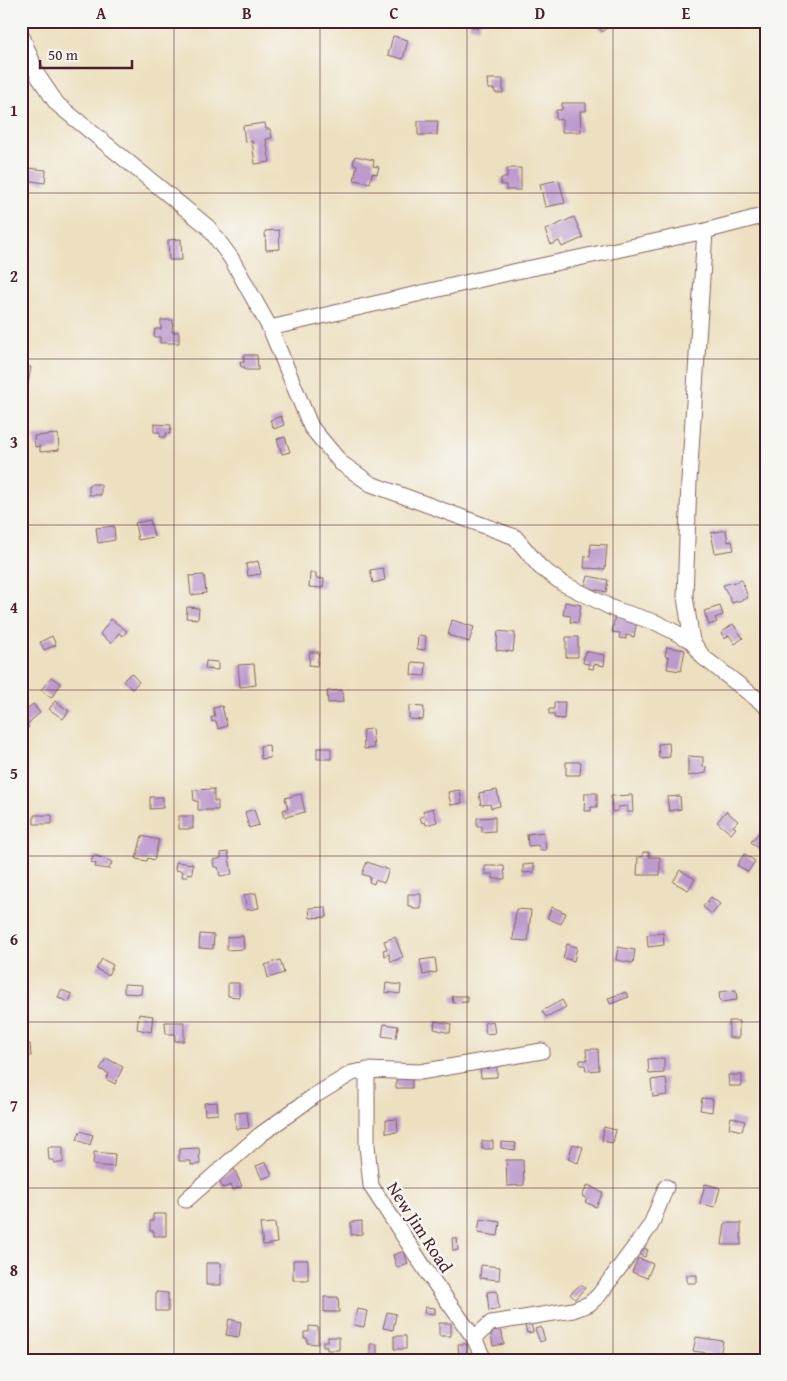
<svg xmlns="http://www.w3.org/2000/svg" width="787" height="1381" font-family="'Gentium Book Plus',serif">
	<rect width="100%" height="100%" fill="#f6f6f2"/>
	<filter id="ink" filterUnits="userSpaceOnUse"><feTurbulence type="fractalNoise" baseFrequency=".02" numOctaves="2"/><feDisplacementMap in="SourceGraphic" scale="10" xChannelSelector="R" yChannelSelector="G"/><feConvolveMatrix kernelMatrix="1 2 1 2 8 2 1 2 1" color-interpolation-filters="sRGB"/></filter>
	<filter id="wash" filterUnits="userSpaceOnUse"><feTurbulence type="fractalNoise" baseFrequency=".0096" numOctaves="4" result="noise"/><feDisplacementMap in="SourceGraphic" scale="20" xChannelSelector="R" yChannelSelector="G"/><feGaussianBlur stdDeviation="1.12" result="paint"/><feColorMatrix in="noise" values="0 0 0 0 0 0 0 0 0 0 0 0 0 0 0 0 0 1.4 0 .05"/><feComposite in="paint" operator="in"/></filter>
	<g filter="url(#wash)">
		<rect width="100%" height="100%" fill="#ede0c0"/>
		<g id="blocks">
			<!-- building -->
			<path fill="#bc9acd" d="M471 21H481L478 29 469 26Z
				M595 21H610L612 23 602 32Z
				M393 36 408 40 403 59 388 55Z
				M487 79H503V93H495L494 89H488Z
				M562 103H586V111H580L581 132H562V119L556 120V110H562Z
				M418 121H438L437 135H418Z
				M265 123 266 129H270L272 138 266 139 270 162 255 164 252 141 245 142 243 126Z
				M355 156 374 160 373 166 379 167 377 174 372 173 370 183 354 180 357 165 353 164Z
				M27 168 46 170 45 183 25 180Z
				M507 168H521V190H506V185H501V178H507Z
				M559 180 565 203 545 207 540 184Z
				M574 217 583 238 562 247 559 241 551 245 545 230Z
				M279 230 280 249 266 250 265 231Z
				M181 239 182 260H169L168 240Z
				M161 320H173L172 332H179V343H160V337H154L155 329H161Z
				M244 355H257L258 370H245V367H241L240 362H244Z
				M21 366 31 367 28 384 21 383Z
				M281 416 284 425 274 429 270 420Z
				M154 424 171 425 170 434 166 433V437H160V432H154Z
				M58 434 59 450 40 452V446L35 447 34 436Z
				M285 437 290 452 282 454 277 439Z
				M89 484H101V495H89Z
				M150 520 154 537 138 540 135 523Z
				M114 526 115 540 98 543 96 528Z
				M726 530 728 542 732 541 734 550 715 553 711 533Z
				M591 544 607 545 605 569 584 568 585 556 590 557Z
				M258 561 261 574 248 576 246 564Z
				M383 568 385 580 373 583 370 570Z
				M310 573H316V578L324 579 323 588 309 587Z
				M204 575 206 593 191 595 189 576Z
				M588 576 608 580 606 592 585 587Z
				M742 580 748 598 732 603 723 585Z
				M565 602 581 605 578 623 570 622 571 616 563 615Z
				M720 606 723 615 715 618 717 622 709 625 704 611Z
				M187 607 199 608 198 619 186 618Z
				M615 615 637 620 634 637 626 635V639L619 638 620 633 612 632Z
				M111 619 127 631 123 636 119 633 111 643 100 634Z
				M452 620 474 627 469 642 448 635Z
				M733 624 743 638 735 644 729 635 725 639 721 633Z
				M498 631 515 633 513 652 496 650Z
				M418 635 426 636 425 650 417 649Z
				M52 636 56 645 44 650 40 642Z
				M566 637H578V657H566Z
				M667 647 685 650 681 671 667 669 669 657 665 656Z
				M585 651 605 655 604 666 594 664 593 669 588 668 589 664 583 663Z
				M310 652H319L317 666 309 665Z
				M206 661 218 662V670L205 669Z
				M412 662 426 663 425 676 411 675Z
				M254 664 256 685 240 687 238 665Z
				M131 673 139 682 132 689 123 681Z
				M51 677 61 684 51 698 41 690Z
				M342 690 343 702 328 703 327 691Z
				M55 701 69 711 63 719 49 709Z
				M554 702H565L564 719 554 718V714H549V709H554Z
				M33 704 40 713 27 724 29 727 25 731 21 726V713Z
				M222 706 227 726 218 729 216 721 212 722 211 717H215L213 708Z
				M409 706 424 707 423 720 409 719Z
				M372 729 374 748 364 749 363 730Z
				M669 743 670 757 659 758 658 744Z
				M269 745 270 758 261 759 260 746Z
				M317 748H331V759H317Z
				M688 756 703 757V767H707L706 773 688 776Z
				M566 762H581L580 775H566Z
				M214 789V801H218V810H198V801H194L193 790Z
				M460 790 462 803 451 805 448 792Z
				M497 790 500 806 491 808 490 804 481 805 479 793Z
				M585 793H597V807H591V811H584Z
				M301 794 305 812 285 817 283 810 288 809 285 798Z
				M632 795 633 812H627V806L618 807V811L612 812 611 796Z
				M680 796 681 809 669 811 667 797Z
				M150 797H163V808L150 809Z
				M433 808 437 822 426 825 425 822 422 823 420 817 424 816 423 811Z
				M254 809 259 825 249 828 245 812Z
				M726 811 738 821 733 826 736 828 731 834 717 822Z
				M34 815H52V824H34Z
				M179 816H193V829H179Z
				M495 817V831L482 832V826H477V818Z
				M762 829 766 832V847L762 852 751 842Z
				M544 832 546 850H539L538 845 528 846 527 834Z
				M142 836 159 840 154 860 148 858 147 861 136 859Z
				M228 852 232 874 220 876 218 867H214L213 860 221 858V853Z
				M643 852H649V857H660V875H637L638 857H643Z
				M744 854 755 861 748 872 737 865Z
				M94 855 112 862 109 869 95 867 96 864 91 862Z
				M176 862 193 864 192 874 188 873 187 877H182L183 871 175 870Z
				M367 862 389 870 384 883 375 880 374 884 369 882 370 877 362 874Z
				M534 864V872L523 873V865Z
				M485 866H504L505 879H493V874H485Z
				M680 870 695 879 688 890 673 882Z
				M256 893 259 908 247 910 244 895Z
				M408 894H421V909H413L412 906H408Z
				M711 897 720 904 712 914 703 907Z
				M326 907 327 917 310 918 309 908Z
				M552 907 566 913 561 924 547 918Z
				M516 909 531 910 528 941 513 940Z
				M663 933 664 945 648 947 647 935Z
				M200 934 214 935 213 949 199 948Z
				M243 936 244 949 227 950V937Z
				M395 937 403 957 391 962 389 954 385 956 383 950 387 949 384 941Z
				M567 944 577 947 574 961 563 958Z
				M618 947 635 950 633 963 616 960Z
				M763 957H766V974H763Z
				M435 958 437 972 423 975 420 960Z
				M102 959 113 965 108 975 96 969Z
				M280 960 284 973 268 978 265 965Z
				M228 983H239V997L228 996Z
				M386 983 401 985 400 994 385 992Z
				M124 984 142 985 141 994 124 993Z
				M61 990 72 994 69 1002 58 998Z
				M736 990 737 1000 720 1002 719 992Z
				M626 992 629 997 610 1004 608 998Z
				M452 996H467L468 1002 453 1003Z
				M562 1000 566 1007 546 1017 542 1011Z
				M139 1014 153 1016 151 1032 137 1029Z
				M435 1021 451 1024 450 1033 434 1029Z
				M493 1021 495 1033 486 1034 484 1023Z
				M729 1021H739V1038H729Z
				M165 1022H184V1041H175V1034H166Z
				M384 1024 398 1026 396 1038 382 1036Z
				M21 1044H30L31 1056 21 1057Z
				M586 1049H598L599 1070 586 1071 585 1065H580V1060H587Z
				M106 1058 123 1067 115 1084 106 1079 109 1074 100 1069Z
				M664 1058V1073L649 1074 648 1059Z
				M497 1065V1077L481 1078 480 1066Z
				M396 1075H412V1088H396Z
				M728 1075H742V1086H729Z
				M666 1078 668 1095 653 1097 651 1080Z
				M702 1098 713 1099 712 1112 700 1110Z
				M217 1102 218 1114 205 1115 204 1103Z
				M247 1112 249 1128 236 1129 235 1113Z
				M731 1117 745 1121 742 1131 729 1128Z
				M397 1119 398 1132 386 1133V1120Z
				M604 1127 616 1130 613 1143 602 1141Z
				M80 1131 93 1135 90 1145 77 1140Z
				M482 1141H493V1149H482Z
				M501 1142 516 1143 515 1150 501 1148Z
				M573 1144 583 1147 578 1163 568 1159Z
				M48 1147H63V1163H54V1160H49Z
				M199 1148 200 1164 191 1165V1161H179V1149Z
				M94 1152 115 1154 114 1167 93 1165Z
				M506 1160H523L524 1185 507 1186Z
				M266 1162 272 1175 262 1179 256 1166Z
				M234 1169 242 1186 233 1190 231 1185 223 1188 218 1179Z
				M705 1184 720 1188 715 1207 700 1204Z
				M588 1185 603 1193 596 1207 585 1202 587 1199 582 1196Z
				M153 1214H166V1236H154V1231H150V1221H153Z
				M480 1219 500 1222 498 1236 478 1233Z
				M362 1221V1234L351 1235V1222Z
				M275 1223 277 1243 263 1245 260 1224Z
				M725 1223H741V1245H722Z
				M452 1238H457L458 1250 453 1251Z
				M640 1246 648 1250 645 1257 637 1254Z
				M404 1251 408 1264 397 1268 393 1255Z
				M638 1258 653 1264 647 1278 632 1272Z
				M293 1260H308V1280H293Z
				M206 1263H221V1285H206Z
				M481 1265 500 1267 499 1280 480 1278Z
				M687 1275H697V1283H687Z
				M581 1284 585 1288 575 1299 570 1294Z
				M497 1291 499 1309 489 1311 487 1292Z
				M156 1292 168 1293V1311H156Z
				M324 1297H338L339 1312H324Z
				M425 1307 435 1308V1314L424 1313Z
				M357 1309 367 1311 364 1327 354 1325Z
				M387 1312 396 1314 393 1330 383 1328Z
				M229 1319 241 1322 239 1337 226 1335Z
				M439 1323H451V1336H439Z
				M531 1323 533 1332 527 1333 525 1325Z
				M309 1326 318 1327V1344L307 1343V1338H304V1332H309Z
				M541 1327 545 1340 540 1342 535 1329Z
				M501 1328 504 1344 493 1346 490 1329Z
				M394 1336H406V1349H394Z
				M328 1337H339V1350H327V1347H323V1341H328Z
				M696 1337 723 1341 720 1355 693 1351Z
				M370 1344H377V1357H370Z
				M458 1344H467V1358H459Z
				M580 1353 582 1359 568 1360 567 1357Z"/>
		</g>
	</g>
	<g filter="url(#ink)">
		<use href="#blocks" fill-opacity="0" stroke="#83635f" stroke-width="1"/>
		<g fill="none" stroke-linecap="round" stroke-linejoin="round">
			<!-- minor casing -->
			<g stroke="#83635f" stroke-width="17">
				<path id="minor" d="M21 34 38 76 57 104 208 227 231 258 270 328 311 427 341 463 371 484 515 537 540 567 562 583 614 609 657 623 692 641
					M705 231 689 481 685 597 692 641 703 657 766 706
					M270 328 508 273 705 231 766 215
					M367 1070V1145L371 1186 429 1275 474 1338 484 1360
					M186 1200 260 1135 314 1096 352 1073 367 1070 420 1072 542 1051
					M474 1338 491 1323 573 1310 589 1304 599 1295 651 1225 666 1187"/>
			</g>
			<!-- minor -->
			<use href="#minor" stroke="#fff" stroke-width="15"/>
		</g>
	</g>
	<!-- grid -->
	<path fill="none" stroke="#4a1f2b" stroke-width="1" stroke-opacity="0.55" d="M174 21V1360M320 21V1360M467 21V1360M613 21V1360M21 193H766M21 359H766M21 525H766M21 690H766M21 856H766M21 1022H766M21 1188H766"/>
	<g text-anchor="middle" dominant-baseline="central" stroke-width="5" stroke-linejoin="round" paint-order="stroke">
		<!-- street labels -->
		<g font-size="18" fill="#4a1f2b" stroke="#f6f6f2">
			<text transform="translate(420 1227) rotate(57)">New Jim Road</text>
		</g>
	</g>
	<!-- margin -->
	<rect width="787" height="1381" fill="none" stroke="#f6f6f2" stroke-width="55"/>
	<!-- scale -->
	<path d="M40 60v8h92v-8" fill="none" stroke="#4a1f2b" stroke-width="2.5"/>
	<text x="48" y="60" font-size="15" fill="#4a1f2b" stroke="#f6f6f2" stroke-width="4" paint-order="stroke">50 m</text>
	<rect x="28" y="28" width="732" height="1326" fill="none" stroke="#4a1f2b" stroke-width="2"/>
	<g font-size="16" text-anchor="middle" font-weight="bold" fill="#4a1f2b">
		<text x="101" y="19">A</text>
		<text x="247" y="19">B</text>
		<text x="394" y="19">C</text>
		<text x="540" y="19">D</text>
		<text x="686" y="19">E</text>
		<text x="14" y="116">1</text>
		<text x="14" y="282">2</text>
		<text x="14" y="448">3</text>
		<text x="14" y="613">4</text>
		<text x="14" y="779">5</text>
		<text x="14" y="945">6</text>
		<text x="14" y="1111">7</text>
		<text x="14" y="1276">8</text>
	</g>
</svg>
